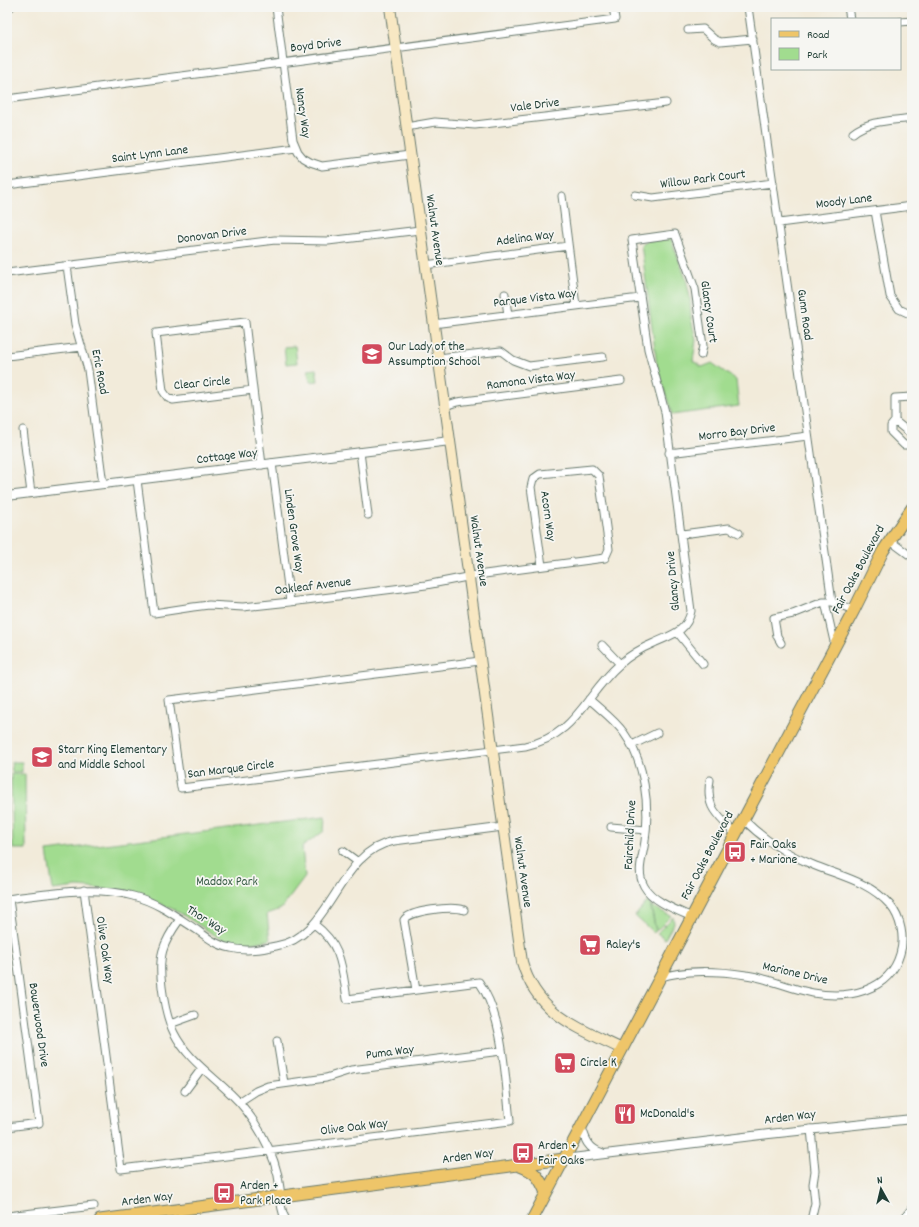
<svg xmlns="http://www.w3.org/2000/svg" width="919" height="1227" font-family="Dekko,sans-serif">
	<rect width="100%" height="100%" fill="#f6f6f2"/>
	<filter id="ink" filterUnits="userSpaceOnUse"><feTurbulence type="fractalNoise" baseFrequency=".025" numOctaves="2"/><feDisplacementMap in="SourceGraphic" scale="8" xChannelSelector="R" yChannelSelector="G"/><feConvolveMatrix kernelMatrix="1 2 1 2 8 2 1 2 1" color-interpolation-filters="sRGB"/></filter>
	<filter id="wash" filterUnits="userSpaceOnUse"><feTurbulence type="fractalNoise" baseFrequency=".012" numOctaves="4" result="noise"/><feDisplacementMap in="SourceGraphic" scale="16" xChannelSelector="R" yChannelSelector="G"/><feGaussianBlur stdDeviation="0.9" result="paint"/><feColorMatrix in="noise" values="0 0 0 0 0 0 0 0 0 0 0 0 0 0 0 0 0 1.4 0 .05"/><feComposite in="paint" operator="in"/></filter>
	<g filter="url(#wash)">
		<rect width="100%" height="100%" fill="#f2ebda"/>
		<!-- green -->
		<path fill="#a1dc8f" stroke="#608c62" d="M664 238 671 239 686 279 690 297 691 318 696 340 693 361 702 367 712 363 736 380 739 406 672 415 671 411 657 366 641 244 649 240Z
			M295 346 297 363 286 364 284 347Z
			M316 369 318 381 310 382 308 370Z
			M11 762H22V772H12Z
			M7 774 9 849H7Z
			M11 774H25L26 849H13Z
			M325 817 324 831 302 847 305 877 281 909 267 914 270 940 241 945 224 941 177 911 130 891 77 887 53 890 47 851Z
			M647 902 650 904 656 931 654 933 635 916Z
			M651 906 671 916 656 931Z
			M673 917 674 923 665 939 657 933Z"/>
	</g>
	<g filter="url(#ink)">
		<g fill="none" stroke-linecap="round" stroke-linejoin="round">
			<!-- minor casing -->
			<g stroke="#697a6e" stroke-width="9">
				<path id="minor" d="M276 7 293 140 298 152 303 158 310 162 322 166 410 155
					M748 7 832 602 854 610
					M848 7 850 19
					M7 8 11 7
					M900 22 912 21
					M688 30 703 29 714 39 720 42 753 39
					M7 99 615 19 613 7
					M406 127 435 122 475 125 666 103
					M853 133C869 120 892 121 912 118
					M7 185 296 148
					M635 195 653 198 773 183
					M562 196 576 306
					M875 211 890 296 899 309 912 315
					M779 223 912 206
					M425 265 568 246
					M67 266 75 324 88 370 103 484
					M7 273 275 240 328 241 420 230
					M505 294 508 315
					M433 324 640 298
					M7 356 82 347
					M438 358 501 351 513 360 529 366 603 357
					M253 390 173 400 168 398 163 391 156 333 245 322 262 465
					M445 406 457 402 621 381
					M895 421V398L912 397
					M23 430 31 493
					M912 435 895 421 891 426V432L904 445H912
					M360 452 368 515
					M669 453 808 436
					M272 463 290 602
					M137 480 154 613 193 607 209 605 243 607 290 602 426 585 477 575 605 558 609 549 599 476 592 469 540 474 533 479 531 487 542 566
					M682 534 729 528 739 533
					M889 540 912 557
					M825 602 835 646
					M678 633 703 664
					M781 643 777 636 774 618 793 614 823 602H832
					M602 645 620 664
					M480 661 169 700 181 788 525 746C578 735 584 695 620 664 630 655 642 648 654 643 671 635 687 632 691 611L665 412 648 349 632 240 675 234 695 289 703 346 701 355
					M589 699C601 710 615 720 624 733 645 762 650 806 645 841 643 857 636 871 644 886 652 901 676 910 692 917
					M632 745 657 733
					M710 780C705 810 719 815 735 834
					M611 827 646 830
					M343 851 358 862
					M84 890 121 1169 510 1121C505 1078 504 1017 479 982L347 999C342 967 342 945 314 924
					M7 899C49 894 92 885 133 896 157 902 177 917 197 930 208 938 218 946 231 948 246 952 262 949 276 946 334 936 336 852 394 841L503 827
					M180 919C162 944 158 956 162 987 164 1003 167 1019 174 1033 187 1059 212 1075 232 1095 244 1106 253 1119 261 1133 270 1149 278 1169 280 1188 281 1200 280 1209 286 1220
					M659 978C684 969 720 971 746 975 769 978 790 989 813 993 848 999 889 992 900 954 905 938 901 918 890 905 869 881 839 876 811 864 786 854 762 838 743 819
					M416 990 404 920C410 910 453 906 464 910
					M170 1024 195 1015
					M277 1041 284 1083
					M185 1091 202 1068
					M239 1102 256 1091 268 1086 326 1078 351 1070 501 1051
					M7 1127 39 1123 9 899
					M811 1129 815 1171 813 1184 815 1203 811 1220
					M7 1216 94 1206
					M903 1220 912 1208"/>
			</g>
			<!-- tertiary casing -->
			<g stroke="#697a6e" stroke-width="10">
				<path id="tertiary" d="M7 496 450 441
					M581 1126C585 1139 588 1149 602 1153
					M564 1159 769 1134 912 1119"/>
			</g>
			<!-- secondary casing -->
			<g stroke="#697a6e" stroke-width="12">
				<path id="secondary" d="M390 7 522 962C537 1014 577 1027 622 1049"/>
			</g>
			<!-- primary casing -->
			<g stroke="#697a6e" stroke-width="13">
				<path id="primary" d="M520 1166C535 1171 540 1178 546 1193
					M100 1220 564 1159
					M532 1220 854 610 883 551 912 508"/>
			</g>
			<!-- minor -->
			<use href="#minor" stroke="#fff" stroke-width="7"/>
			<!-- tertiary -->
			<use href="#tertiary" stroke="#fff" stroke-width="8"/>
			<!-- secondary -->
			<use href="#secondary" stroke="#f8e8c3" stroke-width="10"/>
			<!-- primary -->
			<use href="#primary" stroke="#eec569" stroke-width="11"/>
		</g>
	</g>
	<!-- icons -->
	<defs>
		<g id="school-square" transform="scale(1.15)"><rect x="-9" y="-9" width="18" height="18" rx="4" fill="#d1495b" stroke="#f6f6f2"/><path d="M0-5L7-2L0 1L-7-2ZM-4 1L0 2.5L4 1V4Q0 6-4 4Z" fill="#fff"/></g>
		<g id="bus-square" transform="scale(1.15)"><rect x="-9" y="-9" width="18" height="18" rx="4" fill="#d1495b" stroke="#f6f6f2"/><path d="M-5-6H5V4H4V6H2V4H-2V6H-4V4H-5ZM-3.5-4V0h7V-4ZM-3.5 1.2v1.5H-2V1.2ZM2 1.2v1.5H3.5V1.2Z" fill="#fff"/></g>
		<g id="supermarket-square" transform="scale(1.15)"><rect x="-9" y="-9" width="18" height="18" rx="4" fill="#d1495b" stroke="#f6f6f2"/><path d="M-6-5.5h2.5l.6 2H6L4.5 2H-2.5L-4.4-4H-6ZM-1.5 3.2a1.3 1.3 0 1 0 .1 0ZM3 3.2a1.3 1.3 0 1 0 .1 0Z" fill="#fff"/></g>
		<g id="restaurant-square" transform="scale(1.15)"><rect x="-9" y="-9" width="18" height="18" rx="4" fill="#d1495b" stroke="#f6f6f2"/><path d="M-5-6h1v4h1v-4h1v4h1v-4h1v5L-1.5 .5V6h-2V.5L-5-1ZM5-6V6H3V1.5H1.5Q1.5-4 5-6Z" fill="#fff"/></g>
	</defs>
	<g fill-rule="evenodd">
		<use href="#school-square" x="372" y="354"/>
		<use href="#school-square" x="42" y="757"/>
		<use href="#bus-square" x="735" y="852"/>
		<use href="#supermarket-square" x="590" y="945"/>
		<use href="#supermarket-square" x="565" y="1063"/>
		<use href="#restaurant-square" x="625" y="1114"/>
		<use href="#bus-square" x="523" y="1153"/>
		<use href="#bus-square" x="224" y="1193"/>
	</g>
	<g text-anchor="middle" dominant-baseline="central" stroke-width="3.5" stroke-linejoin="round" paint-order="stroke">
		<!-- street labels -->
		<g font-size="13" fill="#1f3d34" stroke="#f6f6f2">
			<text transform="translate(316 46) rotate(-7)">Boyd Drive</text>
			<text transform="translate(535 106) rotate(-7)">Vale Drive</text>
			<text transform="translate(302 113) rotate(82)">Nancy Way</text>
			<text transform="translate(150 155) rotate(-7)">Saint Lynn Lane</text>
			<text transform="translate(703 180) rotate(-7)">Willow Park Court</text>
			<text transform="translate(844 202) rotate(-7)">Moody Lane</text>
			<text transform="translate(434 230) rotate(82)">Walnut Avenue</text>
			<text transform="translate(212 236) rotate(-7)">Donovan Drive</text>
			<text transform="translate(525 239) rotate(-7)">Adelina Way</text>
			<text transform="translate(535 299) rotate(-7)">Parque Vista Way</text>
			<text transform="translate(708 312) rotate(82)">Glancy Court</text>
			<text transform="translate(804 315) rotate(82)">Gunn Road</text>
			<text transform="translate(99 372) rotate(79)">Eric Road</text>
			<text transform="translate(531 381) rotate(-7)">Ramona Vista Way</text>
			<text transform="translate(202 384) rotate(-5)">Clear Circle</text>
			<text transform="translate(737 433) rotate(-7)">Morro Bay Drive</text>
			<text transform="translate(227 457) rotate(-7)">Cottage Way</text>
			<text transform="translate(547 516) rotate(82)">Acorn Way</text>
			<text transform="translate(293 531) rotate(82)">Linden Grove Way</text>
			<text transform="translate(478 551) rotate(82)">Walnut Avenue</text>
			<text transform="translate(859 570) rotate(-62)">Fair Oaks Boulevard</text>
			<text transform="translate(674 581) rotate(-95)">Glancy Drive</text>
			<text transform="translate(313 587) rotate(-7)">Oakleaf Avenue</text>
			<text transform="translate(231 770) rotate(-7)">San Marque Circle</text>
			<text transform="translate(631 835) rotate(-87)">Fairchild Drive</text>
			<text transform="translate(708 856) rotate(-62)">Fair Oaks Boulevard</text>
			<text transform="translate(522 872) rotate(82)">Walnut Avenue</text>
			<text transform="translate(206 921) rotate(32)">Thor Way</text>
			<text transform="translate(104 950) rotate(82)">Olive Oak Way</text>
			<text transform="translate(795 974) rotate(13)">Marione Drive</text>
			<text transform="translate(38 1025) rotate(82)">Bowerwood Drive</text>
			<text transform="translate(390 1053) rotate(-7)">Puma Way</text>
			<text transform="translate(790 1118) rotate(-7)">Arden Way</text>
			<text transform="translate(354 1128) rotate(-7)">Olive Oak Way</text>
			<text transform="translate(468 1157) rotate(-8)">Arden Way</text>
			<text transform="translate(147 1200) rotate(-7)">Arden Way</text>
		</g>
		<!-- poi labels -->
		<g font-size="13" fill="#1f3d34" stroke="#f6f6f2" text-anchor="start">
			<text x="388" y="347">Our Lady of the<tspan x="388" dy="15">Assumption School</tspan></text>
			<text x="58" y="750">Starr King Elementary<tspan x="58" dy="15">and Middle School</tspan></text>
			<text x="750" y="845">Fair Oaks<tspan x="750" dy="15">+ Marione</tspan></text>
			<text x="606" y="945">Raley's</text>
			<text x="580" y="1063">Circle K</text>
			<text x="640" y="1114">McDonald's</text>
			<text x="538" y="1146">Arden +<tspan x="538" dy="15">Fair Oaks</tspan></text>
			<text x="240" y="1186">Arden +<tspan x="240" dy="15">Park Place</tspan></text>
		</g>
		<!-- park labels -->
		<g font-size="13" fill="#395d46" stroke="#f6f6f2">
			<text x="227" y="882">Maddox Park</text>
		</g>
	</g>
	<!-- margin -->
	<rect width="919" height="1227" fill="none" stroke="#f6f6f2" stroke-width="24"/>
	<!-- legend -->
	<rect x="771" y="18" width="130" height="52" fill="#f6f6f2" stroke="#a0aca6"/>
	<rect x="779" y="31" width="20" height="6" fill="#eec569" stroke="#a0aca6"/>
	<text x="807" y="38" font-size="12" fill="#1f3d34">Road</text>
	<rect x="779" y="48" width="20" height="12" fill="#a1dc8f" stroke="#a0aca6"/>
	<text x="807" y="58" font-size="12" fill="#1f3d34">Park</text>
	<!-- north arrow -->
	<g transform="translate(881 1189) rotate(352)" stroke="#f6f6f2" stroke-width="3" paint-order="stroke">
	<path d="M0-3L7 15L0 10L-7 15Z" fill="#1f3d34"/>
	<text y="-6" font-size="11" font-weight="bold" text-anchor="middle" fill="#1f3d34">N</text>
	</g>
</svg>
